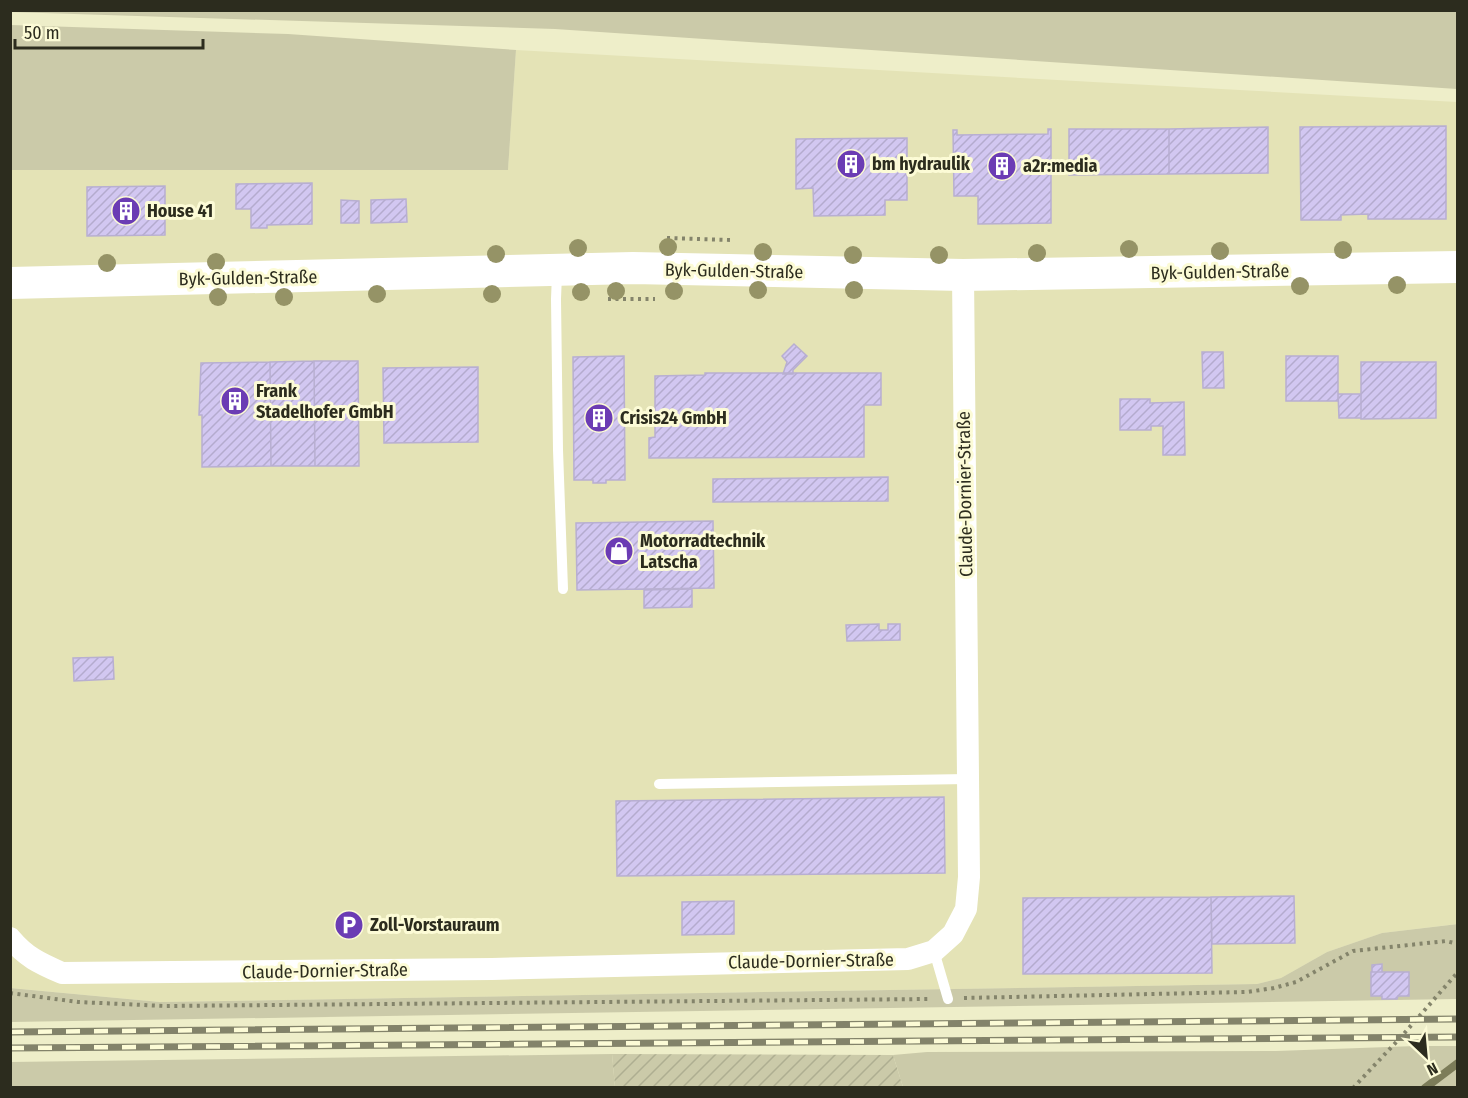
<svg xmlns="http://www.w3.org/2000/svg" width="1468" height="1098" font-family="'Fira Sans Condensed',sans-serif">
	<defs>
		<pattern id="garden-furrows" width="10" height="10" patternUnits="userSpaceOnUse" patternTransform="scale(1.5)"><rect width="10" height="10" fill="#cbcaa9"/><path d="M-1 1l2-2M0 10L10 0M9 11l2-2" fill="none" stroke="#aeae91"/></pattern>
		<pattern id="building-hatch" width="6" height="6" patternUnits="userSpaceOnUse" patternTransform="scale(1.5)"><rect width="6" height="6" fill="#d2c7f1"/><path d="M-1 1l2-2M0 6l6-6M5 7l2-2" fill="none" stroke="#b4abce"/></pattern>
	</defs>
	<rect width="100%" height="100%" fill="#eeeec9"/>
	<!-- built -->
	<path fill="#e4e3b6" d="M516 50 1457 102V924L1382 933 1327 952 1281 978 1257 984 160 1002 11 988 10 170H508Z"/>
	<!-- grass -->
	<path fill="#cbcaa9" d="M11 10 1457 11V89L555 29 11 12Z
		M11 25 288 34 516 50 508 170H11Z
		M1458 924 1457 999 11 1022 10 988 160 1002 1257 984 1281 978 1327 952 1382 933Z
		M1416 1046H1457V1087H903L893 1055 927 1052 1276 1051Z
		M612 1054 615 1087 11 1088 10 1062Z"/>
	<!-- garden -->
	<path fill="url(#garden-furrows)" d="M612 1054 893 1055 903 1087H615Z"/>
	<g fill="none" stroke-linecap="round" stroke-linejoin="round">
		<!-- stream -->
		<path stroke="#7c7c59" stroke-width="8" d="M1425 1088 1458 1063"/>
	</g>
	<!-- building -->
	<path fill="url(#building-hatch)" stroke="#b8afd1" stroke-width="1.5" d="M1446 126V219H1368V214L1341 215V220H1301L1300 127Z
		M1268 127V173L1169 174V129Z
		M1048 129H1051V223L978 224V196H954L953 130H957V135L1048 134Z
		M1069 129H1169V174L1069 175Z
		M907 138V200H885V215L814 216 813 188 796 189V139Z
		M312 183V224L267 225V228H251V209H236V184Z
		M165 186V235L87 236V187Z
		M406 199 407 222 371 223V200Z
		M341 200 359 201V223H341Z
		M794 344 807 356 793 370V374H783L787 362 782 356Z
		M1202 352H1223L1224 388H1203Z
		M624 356 625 480H606V483H593V480H574L573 357Z
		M1286 356H1338V401H1286Z
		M314 361H358L359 466H315Z
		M314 361 315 466H271L270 362Z
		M270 362 271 466 202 467V415H199L201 363Z
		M1361 362H1436V418L1361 419Z
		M478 367V442L384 443 383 368Z
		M705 373H881V405H864V457L649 458V438L655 437V376L705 375Z
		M1338 394H1361V418H1339Z
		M1120 399H1150V403L1184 402 1185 455H1163V426H1151V430H1120Z
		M888 477V501L713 502V479Z
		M713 521 714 588 577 590 576 523Z
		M692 589V607L644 608V590Z
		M879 624V630H888V624H900V640L847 641 846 625Z
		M113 657 114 679 74 681 73 658Z
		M944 797 945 873 617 876 616 801Z
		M1294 896 1295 943 1212 944 1211 897Z
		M1211 897 1212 973 1023 974V898Z
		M734 901V934L682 935V902Z
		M1382 964V972H1372V965Z
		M1371 972H1409V996H1398L1397 999H1382V996H1371Z"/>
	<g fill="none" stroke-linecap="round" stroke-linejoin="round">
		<!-- path -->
		<path stroke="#84846b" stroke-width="4" stroke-dasharray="3 4.5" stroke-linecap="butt" d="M667 238 731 240
			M608 299H655
			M10 993 78 1002 165 1006 930 999
			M964 998 1247 992 1274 988 1296 982 1353 951 1446 941 1458 944
			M1353 1088 1401 1037 1458 972"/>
		<!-- lane -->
		<path stroke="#fff" stroke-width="10" d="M557 274 556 299 558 450 563 589
			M659 784 968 779
			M934 951 948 999"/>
		<!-- street -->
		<path stroke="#fff" stroke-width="22" d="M10 938C26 957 39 963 62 973L492 969 908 959 934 951 953 934 966 909 969 877 963 275"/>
		<!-- secondary -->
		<path stroke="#fff" stroke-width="32" d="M10 283 633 268 963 275 1458 267"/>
		<!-- rail casing -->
		<g stroke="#83836a" stroke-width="7">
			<path id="rail" d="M10 1032 1458 1019
				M10 1048 1458 1037"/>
		</g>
		<!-- rail -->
		<use href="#rail" stroke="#fcfbd6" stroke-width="4.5" stroke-dasharray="14" stroke-linecap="butt"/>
	</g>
	<!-- trees -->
	<g fill="#959366">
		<circle cx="668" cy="247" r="9"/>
		<circle cx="578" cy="248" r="9"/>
		<circle cx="1129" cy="249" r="9"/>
		<circle cx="1343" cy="250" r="9"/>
		<circle cx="1220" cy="251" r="9"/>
		<circle cx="763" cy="252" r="9"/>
		<circle cx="1037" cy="253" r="9"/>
		<circle cx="496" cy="254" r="9"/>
		<circle cx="853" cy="255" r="9"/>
		<circle cx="939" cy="255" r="9"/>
		<circle cx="216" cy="262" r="9"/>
		<circle cx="107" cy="263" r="9"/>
		<circle cx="1397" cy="285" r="9"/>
		<circle cx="1300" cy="286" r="9"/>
		<circle cx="758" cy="290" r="9"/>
		<circle cx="854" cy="290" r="9"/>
		<circle cx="616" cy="291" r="9"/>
		<circle cx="674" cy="291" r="9"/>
		<circle cx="581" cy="292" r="9"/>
		<circle cx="377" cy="294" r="9"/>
		<circle cx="492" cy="294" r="9"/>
		<circle cx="218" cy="297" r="9"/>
		<circle cx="284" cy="297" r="9"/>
	</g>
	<!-- icons -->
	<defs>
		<g id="building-disc" transform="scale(1.5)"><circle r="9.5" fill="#6b3cb4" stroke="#fcfbd6"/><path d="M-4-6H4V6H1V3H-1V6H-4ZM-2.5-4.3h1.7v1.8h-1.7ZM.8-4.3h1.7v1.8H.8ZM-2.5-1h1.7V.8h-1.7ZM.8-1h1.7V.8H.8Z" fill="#fff"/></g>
		<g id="shop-disc" transform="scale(1.5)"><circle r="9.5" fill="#6b3cb4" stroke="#fcfbd6"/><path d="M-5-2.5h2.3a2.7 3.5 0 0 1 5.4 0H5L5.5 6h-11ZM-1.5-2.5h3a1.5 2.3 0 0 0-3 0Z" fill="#fff"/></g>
		<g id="parking-disc" transform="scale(1.5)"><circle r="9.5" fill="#6b3cb4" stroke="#fcfbd6"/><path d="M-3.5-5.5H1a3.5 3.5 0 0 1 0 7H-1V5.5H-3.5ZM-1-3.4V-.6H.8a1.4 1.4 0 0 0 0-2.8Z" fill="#fff"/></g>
	</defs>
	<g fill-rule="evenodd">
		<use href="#building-disc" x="851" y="164"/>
		<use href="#building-disc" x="1002" y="166"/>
		<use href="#building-disc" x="126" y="211"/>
		<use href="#building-disc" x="235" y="401"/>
		<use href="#building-disc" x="599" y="418"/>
		<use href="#shop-disc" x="619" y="551"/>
		<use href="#parking-disc" x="349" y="925"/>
	</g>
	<g text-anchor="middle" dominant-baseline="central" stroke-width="6" stroke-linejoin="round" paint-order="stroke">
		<!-- poi labels -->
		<g font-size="18" font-weight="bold" fill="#2c2c1e" stroke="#fcfbd6" text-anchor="start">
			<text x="872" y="164">bm hydraulik</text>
			<text x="1023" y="166">a2r:media</text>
			<text x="147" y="211">House 41</text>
			<text x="256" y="391">Frank<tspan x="256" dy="21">Stadelhofer GmbH</tspan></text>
			<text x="620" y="418">Crisis24 GmbH</text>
			<text x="640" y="541">Motorradtechnik<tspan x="640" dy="21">Latscha</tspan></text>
			<text x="370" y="925">Zoll-Vorstauraum</text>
		</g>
		<!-- street labels -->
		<g font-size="18" fill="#2c2c1e" stroke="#fcfbd6">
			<text transform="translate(734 271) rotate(1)">Byk-Gulden-Straße</text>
			<text transform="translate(1220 272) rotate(-1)">Byk-Gulden-Straße</text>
			<text transform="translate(248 278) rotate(-1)">Byk-Gulden-Straße</text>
			<text transform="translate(965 494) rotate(-91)">Claude-Dornier-Straße</text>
			<text transform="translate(811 961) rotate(-1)">Claude-Dornier-Straße</text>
			<text transform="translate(325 971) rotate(-1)">Claude-Dornier-Straße</text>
		</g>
	</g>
	<!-- border -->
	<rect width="1468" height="1098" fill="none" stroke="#2c2c1e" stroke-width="24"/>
	<!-- north arrow -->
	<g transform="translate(1426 1056) rotate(154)" stroke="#fcfbd6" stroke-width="4.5" paint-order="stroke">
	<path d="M0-4.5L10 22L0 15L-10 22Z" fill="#2c2c1e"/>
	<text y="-9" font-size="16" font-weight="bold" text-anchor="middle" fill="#2c2c1e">N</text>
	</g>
	<!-- scale -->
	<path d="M15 39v9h188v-9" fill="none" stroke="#2c2c1e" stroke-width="3"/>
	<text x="24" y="39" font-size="18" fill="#2c2c1e" stroke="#fcfbd6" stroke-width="4.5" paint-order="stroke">50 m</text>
</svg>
